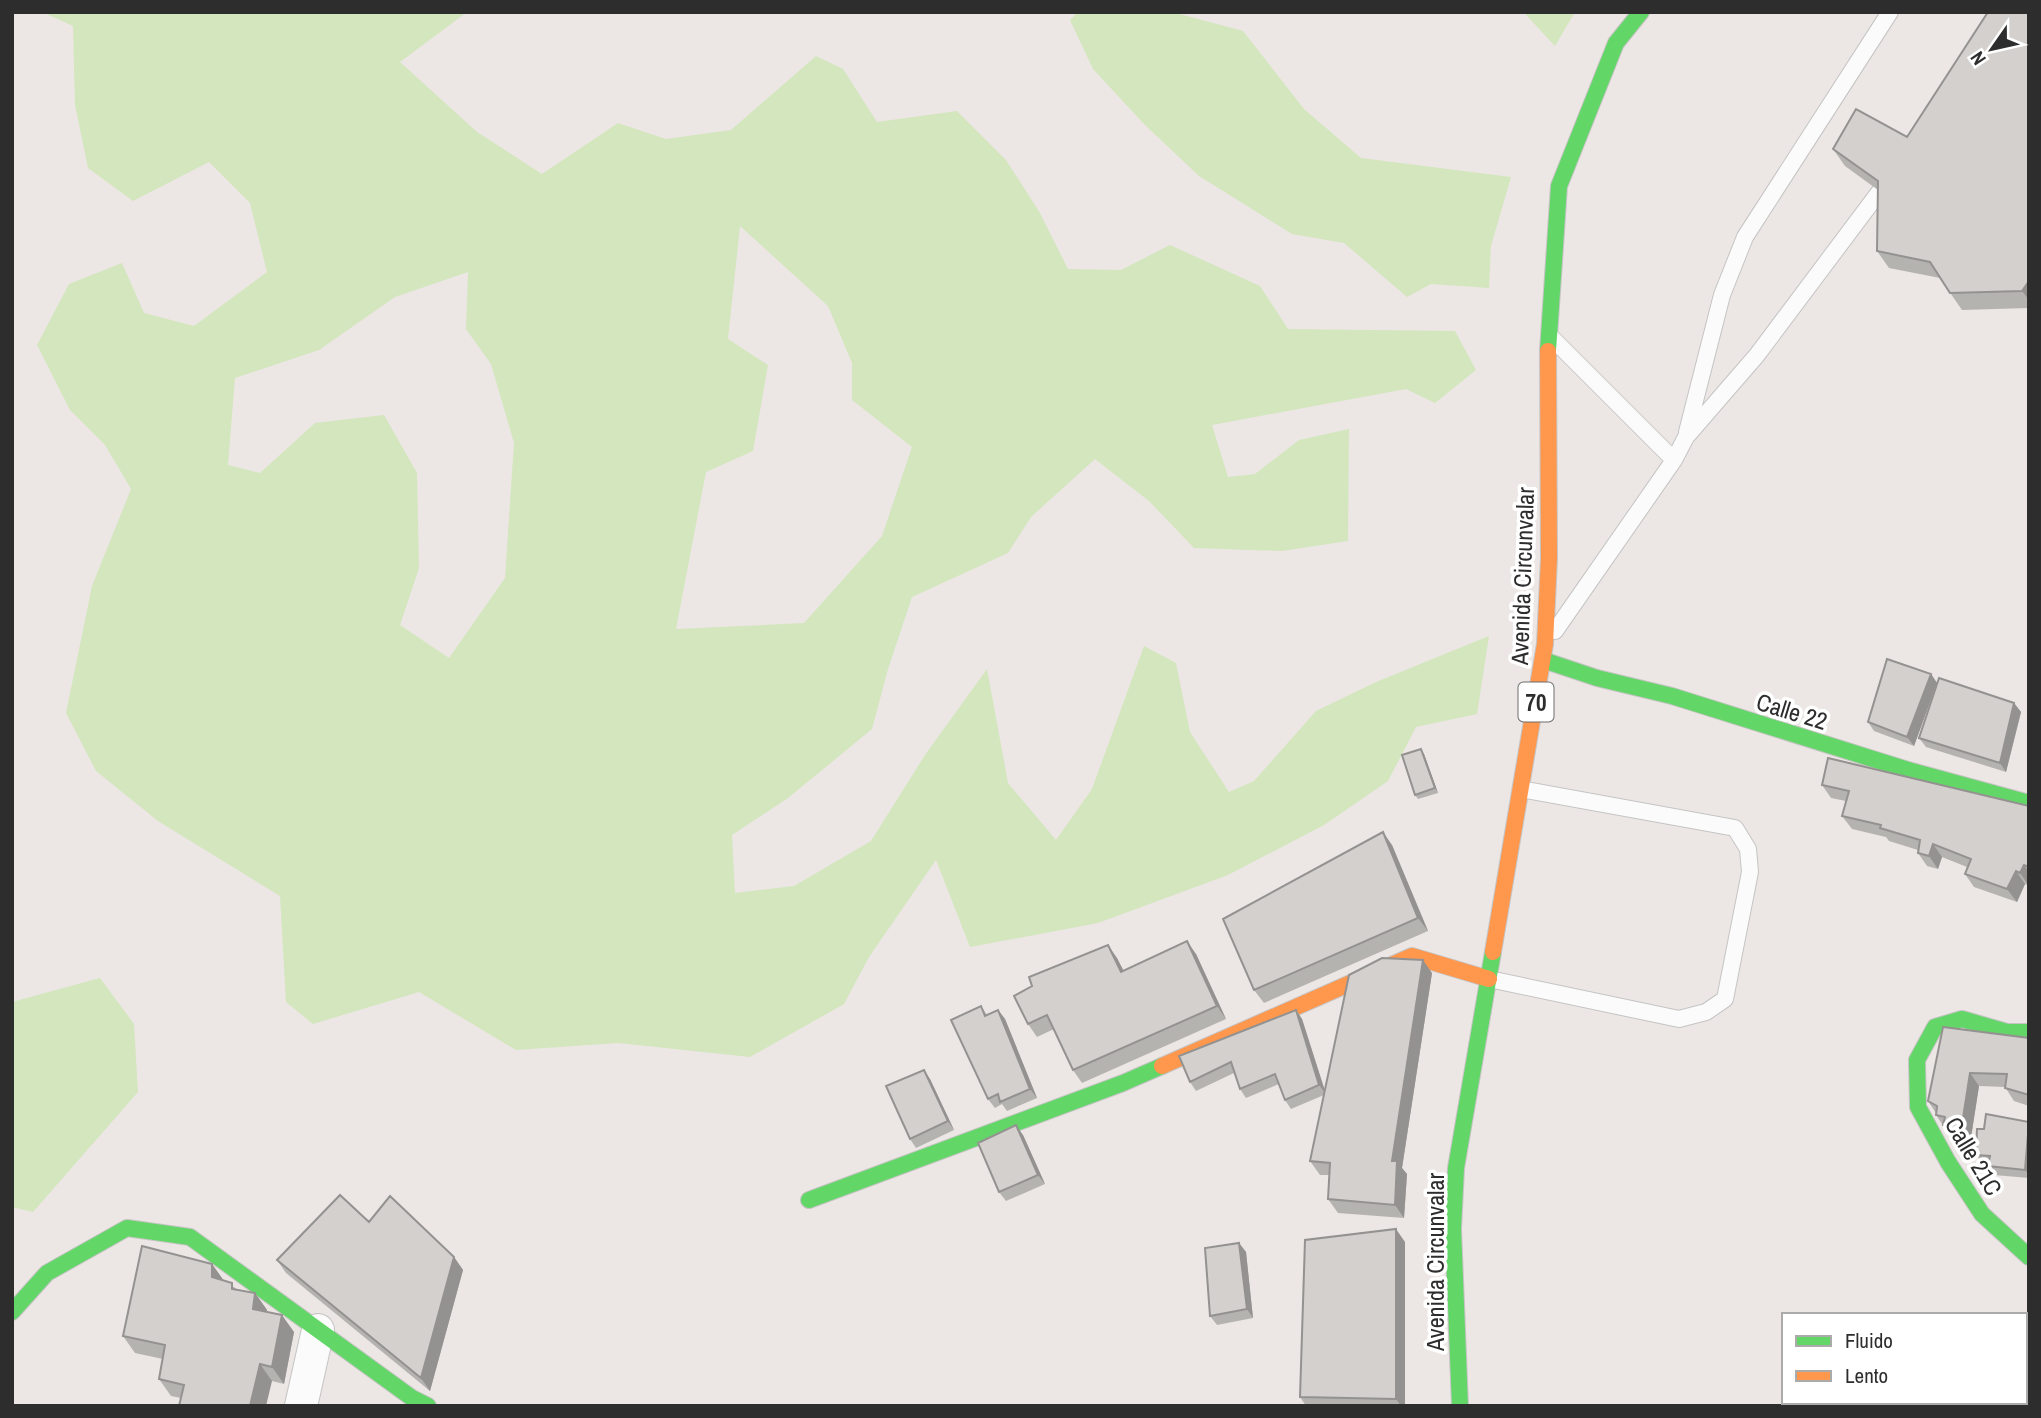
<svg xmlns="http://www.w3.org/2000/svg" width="2041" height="1418" font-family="'Archivo Narrow',sans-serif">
	<rect width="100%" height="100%" fill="#ece7e4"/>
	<!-- green -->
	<path fill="#d3e6bd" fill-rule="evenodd" d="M42 12H467L400 62 477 132 542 174 618 123 666 139 731 130 816 56 843 69 877 122 957 111 1006 160 1040 213 1068 269 1121 270 1170 245 1260 286 1288 329 1455 331 1476 370 1435 403 1406 389 1212 425 1228 477 1255 474 1299 440 1349 429 1348 541 1282 551 1194 548 1149 501 1095 459 1031 517 1008 553 912 597 888 669 872 729 788 798 732 835 735 893 794 886 871 841 925 755 987 669 1008 783 1056 840 1092 789 1144 646 1176 663 1190 732 1229 792 1254 781 1316 711 1376 682 1489 636 1477 714 1416 727 1388 781 1324 825 1228 875 1098 923 970 947 936 860 869 957 844 1004 750 1057 618 1043 516 1050 419 992 313 1024 286 1002 280 896 158 821 96 771 66 713 92 586 131 489 105 445 70 410 37 345 69 284 122 263 144 313 194 326 267 272 250 203 209 162 133 201 88 168 75 105 73 26ZM740 226 828 306 852 363V400L912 447 882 536 804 623 676 629 706 472 753 451 768 365 728 339ZM468 272 466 329 491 364 514 443 505 578 449 658 400 625 419 568 417 473 384 415 315 423 260 473 228 465 235 378 319 350 395 297Z
		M1078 12H1172L1243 31 1304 109 1361 158 1511 177 1491 246 1489 288 1431 284 1407 297 1344 243 1292 234 1199 176 1145 125 1093 69 1070 20Z
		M1527 12H1575L1555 46 1526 15Z
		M100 978 134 1024 138 1092 33 1212 12 1207V1002Z"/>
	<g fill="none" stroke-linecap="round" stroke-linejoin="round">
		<!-- lane casing -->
		<g stroke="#c5c4c4" stroke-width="18">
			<path id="lane" d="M1552 338 1674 460
				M1687 432 1722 295 1745 237 1890 12
				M1555 631 1674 460 1686 437 1757 355 1880 191
				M1489 979 1679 1019 1706 1012 1725 999 1750 872 1748 849 1735 828 1521 789"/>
		</g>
		<!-- street casing -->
		<g stroke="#c5c4c4" stroke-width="34">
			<path id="street" d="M301 1406 318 1330"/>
		</g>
		<!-- fast casing -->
		<g stroke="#c5c4c4" stroke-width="18">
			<path id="fast" d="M1548 351 1559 186 1616 43 1641 12
				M1543 660 1597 678 1672 696 1908 770 2029 803
				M2029 1032H2007L1962 1019 1935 1027 1917 1060 1918 1107 1948 1162 1982 1214 2029 1257
				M809 1200 1123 1083 1162 1066
				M12 1312 47 1273 127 1228 190 1237 412 1398 428 1406
				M1460 1406 1453 1229 1456 1168 1493 952"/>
		</g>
		<!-- slow casing -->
		<g stroke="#c5c4c4" stroke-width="18">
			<path id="slow" d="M1493 952 1545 644 1549 558 1548 351
				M1162 1066 1412 956 1489 979"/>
		</g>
		<!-- lane -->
		<use href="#lane" stroke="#fcfbfb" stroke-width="16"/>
		<!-- street -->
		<use href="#street" stroke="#fcfbfb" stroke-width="32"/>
		<!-- fast -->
		<use href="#fast" stroke="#63d668" stroke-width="16"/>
		<!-- slow -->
		<use href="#slow" stroke="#ff974d" stroke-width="16"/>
	</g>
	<!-- wall -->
	<path fill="#b5b3b0" d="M2029 12V308L1962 310 1940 278 1889 268 1877 251 1878 190 1845 166 1833 149 1907 137Z
		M1931 674 1937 683 1914 746 1874 731 1868 722Z
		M2014 703 2021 712 2006 772 1926 747 1919 738Z
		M1424 754 1438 793 1418 799 1415 795Z
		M1822 785 2029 806V886L2025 884 2017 902 1974 887 1965 874 1967 867 1942 857 1938 869 1927 866 1918 853V850L1889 841 1886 837 1852 829 1842 816 1846 801 1831 798Z
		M1392 845 1428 931 1264 1003 1254 990Z
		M1196 954 1226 1019 1082 1083 1073 1070 1054 1029 1037 1037 1028 1024 1117 958 1123 971Z
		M1432 973 1402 1168 1407 1174 1404 1218 1338 1213 1328 1199 1329 1175H1320L1310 1161 1324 1095 1291 1109 1285 1100 1279 1084 1246 1098 1240 1089 1234 1073 1196 1091 1190 1082 1296 1010 1302 1019 1325 1092Z
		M981 1006 987 1015 998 1010 1005 1019 1037 1098 1007 1111 1002 1104 995 1108 988 1099Z
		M1943 1027 2029 1038V1106L2014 1101 2005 1087 1979 1086 1970 1144 1952 1139 1936 1115V1113L1928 1101Z
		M930 1079 954 1130 916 1148 910 1139Z
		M2029 1122V1178L1994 1175 1988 1166V1164H1983L1976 1155 1984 1129Z
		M1023 1135 1045 1184 1006 1201 999 1192Z
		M1405 1242V1406H1306L1300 1397Z
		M1239 1243 1246 1252 1253 1318 1217 1325 1210 1316Z
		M454 1257 463 1270 430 1391 286 1273 277 1260Z
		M212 1264 224 1281 237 1289 255 1293 267 1310V1312L294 1332 284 1384 272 1381 181 1398 171 1396 159 1379 163 1359 135 1353 123 1336Z"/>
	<!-- shaded-wall -->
	<path fill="#949290" d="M2029 281V300L2022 291Z
		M1931 674 1937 683 1914 746 1907 737Z
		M2014 703 2021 712 2006 772 2000 763Z
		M1421 749 1424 754 1438 793 1435 788Z
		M1383 832 1392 845 1428 931 1418 918Z
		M1933 844 1942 857 1938 869 1929 856Z
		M2024 865 2029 872V886L2020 873Z
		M2016 871 2025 884 2017 902 2007 889Z
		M1187 941 1196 954 1226 1019 1217 1006Z
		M1108 945 1117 958 1131 985 1121 972Z
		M1423 960 1432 973 1402 1168 1407 1174 1404 1218 1395 1205 1392 1161Z
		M998 1010 1005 1019 1037 1098 1030 1089Z
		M1296 1010 1302 1019 1326 1094 1319 1085Z
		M924 1070 930 1079 954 1130 948 1121Z
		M1970 1073 1979 1086 1970 1144 1961 1131Z
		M2029 1124V1175L2025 1170Z
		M1016 1125 1023 1135 1045 1184 1038 1175Z
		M1396 1229 1405 1242V1406H1401L1396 1399Z
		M1239 1243 1246 1252 1253 1318 1247 1309Z
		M454 1257 463 1270 430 1391 421 1378Z
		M212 1264 224 1281 212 1277Z
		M255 1293 267 1310 265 1326 253 1309Z
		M282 1315 294 1332 284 1384 272 1367Z
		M260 1364 272 1381 266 1406H250Z"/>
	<!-- building -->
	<path fill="#d3d0cd" stroke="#949290" stroke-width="2" d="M1988 12H2029V281L2022 291 1950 293 1930 262 1877 251 1878 181 1833 149 1856 109 1907 137Z
		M1887 659 1931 674 1907 737 1868 722Z
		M1939 678 2014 703 2000 763 1919 738Z
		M1421 749 1435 788 1415 795 1402 755Z
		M1828 758 2029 806V867L2024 865 2020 873 2016 871 2007 889 1965 874 1971 859 1933 844 1929 856 1918 853 1920 840 1880 828 1881 825 1842 816 1849 791 1822 785Z
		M1383 832 1418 918 1254 990 1223 919Z
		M1187 941 1217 1006 1073 1070 1047 1015 1028 1024 1014 996 1032 986 1029 977 1108 945 1121 972Z
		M1382 958 1423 960 1392 1161H1397L1395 1205 1328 1199 1330 1163 1310 1161 1349 975Z
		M981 1006 985 1016 998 1010 1030 1089 1000 1102 998 1094 988 1099 951 1020Z
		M1296 1010 1319 1085 1285 1100 1275 1074 1240 1089 1231 1062 1190 1082 1179 1056Z
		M1943 1027 2029 1038V1095L2005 1088 2007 1074 1970 1073 1961 1131 1943 1125 1945 1117 1936 1115 1937 1106 1928 1101Z
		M924 1070 948 1121 910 1139 886 1086Z
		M1986 1114 2029 1122 2025 1170 1988 1166 1990 1156 1976 1155 1977 1129H1984Z
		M1016 1125 1038 1175 999 1192 978 1143Z
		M340 1195 369 1222 390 1196 454 1257 421 1378 277 1260Z
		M1396 1229V1399L1300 1397 1305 1240Z
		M1239 1243 1247 1309 1210 1316 1205 1248Z
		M142 1246 212 1264V1277L232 1283V1289L255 1293 253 1309 282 1315 272 1367 260 1364 250 1406H179L184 1385 159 1379 165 1345 123 1336Z"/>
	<g text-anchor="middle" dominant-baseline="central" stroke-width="7" stroke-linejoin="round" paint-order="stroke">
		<!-- shield labels -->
		<rect fill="#fff" stroke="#6c6c6c" stroke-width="2" x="1518.5" y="682.5" width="35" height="39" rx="5"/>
		<g font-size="23" font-weight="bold" fill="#2d2d2d">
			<text x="1536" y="702">70</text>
		</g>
		<!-- street labels -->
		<g font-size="24" fill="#2d2d2d" stroke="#fff">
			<text transform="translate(1522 576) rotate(-88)">Avenida Circunvalar</text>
			<text transform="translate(1792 711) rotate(17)">Calle 22</text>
			<text transform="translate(1974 1156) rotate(59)">Calle 21C</text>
			<text transform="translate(1435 1262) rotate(-90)">Avenida Circunvalar</text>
		</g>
	</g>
	<!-- border -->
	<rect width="2041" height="1418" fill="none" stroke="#2d2d2d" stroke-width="28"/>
	<!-- legend -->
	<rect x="1782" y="1313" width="245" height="91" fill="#ffffff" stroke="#ababab" stroke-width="2"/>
	<rect x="1796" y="1336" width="35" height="10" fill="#63d668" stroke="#ababab" stroke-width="2"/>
	<text x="1845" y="1348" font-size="21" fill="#2d2d2d">Fluido</text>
	<rect x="1796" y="1371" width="35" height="10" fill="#ff974d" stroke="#ababab" stroke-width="2"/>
	<text x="1845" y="1383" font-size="21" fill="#2d2d2d">Lento</text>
	<!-- north arrow -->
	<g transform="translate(1992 49) rotate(236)" stroke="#ffffff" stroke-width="5" paint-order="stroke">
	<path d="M0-5L12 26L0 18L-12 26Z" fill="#2d2d2d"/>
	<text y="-10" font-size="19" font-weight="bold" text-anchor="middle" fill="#2d2d2d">N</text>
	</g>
</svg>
